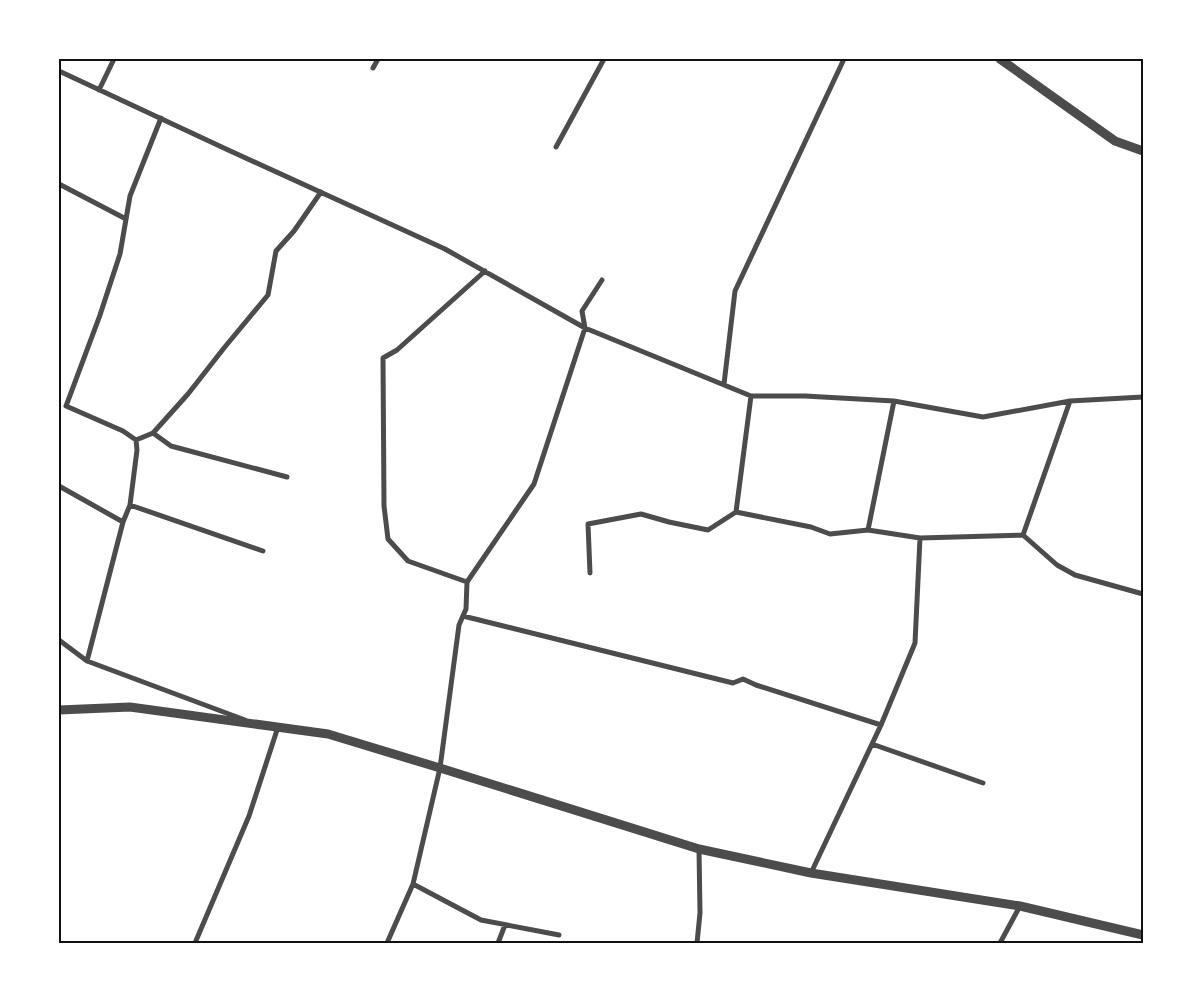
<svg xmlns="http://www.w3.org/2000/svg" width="1202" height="1002" font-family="'DejaVu Sans',sans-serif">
	<rect width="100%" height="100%" fill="#fff"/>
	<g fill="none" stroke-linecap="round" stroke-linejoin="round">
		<!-- minor -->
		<path stroke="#4c4c4c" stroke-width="5" d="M373 68 378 59
			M59 71 226 149 445 249 585 328 751 396H805L894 401 983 417 1070 401 1143 397
			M99 90 114 59
			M556 147 604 59
			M59 184 126 219
			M724 384 735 291 844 59
			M153 433 171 446 287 477
			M136 440 153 433 188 394 224 348 268 295 276 251 294 231 321 192
			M59 486 123 522
			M130 505 263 551
			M736 512 751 396
			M868 530 894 401
			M1023 535 1057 565 1075 575 1143 594
			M590 573 588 524 641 514 669 522 708 530 736 512 811 527 830 534 868 530 920 538 1023 535 1070 401
			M467 582 408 561 388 539 384 506 383 358 397 350 485 271
			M463 616 733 683 743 679 756 685 881 725
			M59 640 87 661 245 720
			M87 661 123 522 130 505 137 450 136 440 123 431 66 406 100 315 120 254 130 196 161 118
			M872 744 983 783
			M811 873 881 725 915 643 920 538
			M413 884 481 920 559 935
			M195 943 249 816 278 727
			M387 943 413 884 440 768 459 625 466 609 467 582 534 484 585 328 582 311 602 280
			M498 943 505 925
			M697 943 700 913 699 849
			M1000 943 1020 906"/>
		<!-- tertiary -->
		<path stroke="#4c4c4c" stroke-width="9" d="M1000 59 1115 141 1143 151
			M59 710 130 707 328 734 440 768 699 849 811 873 1020 906 1143 935"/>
	</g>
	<!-- border -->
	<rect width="1202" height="1002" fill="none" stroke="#ffffff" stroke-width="120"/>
	<rect x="60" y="60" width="1082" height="882" fill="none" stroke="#111" stroke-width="2"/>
</svg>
